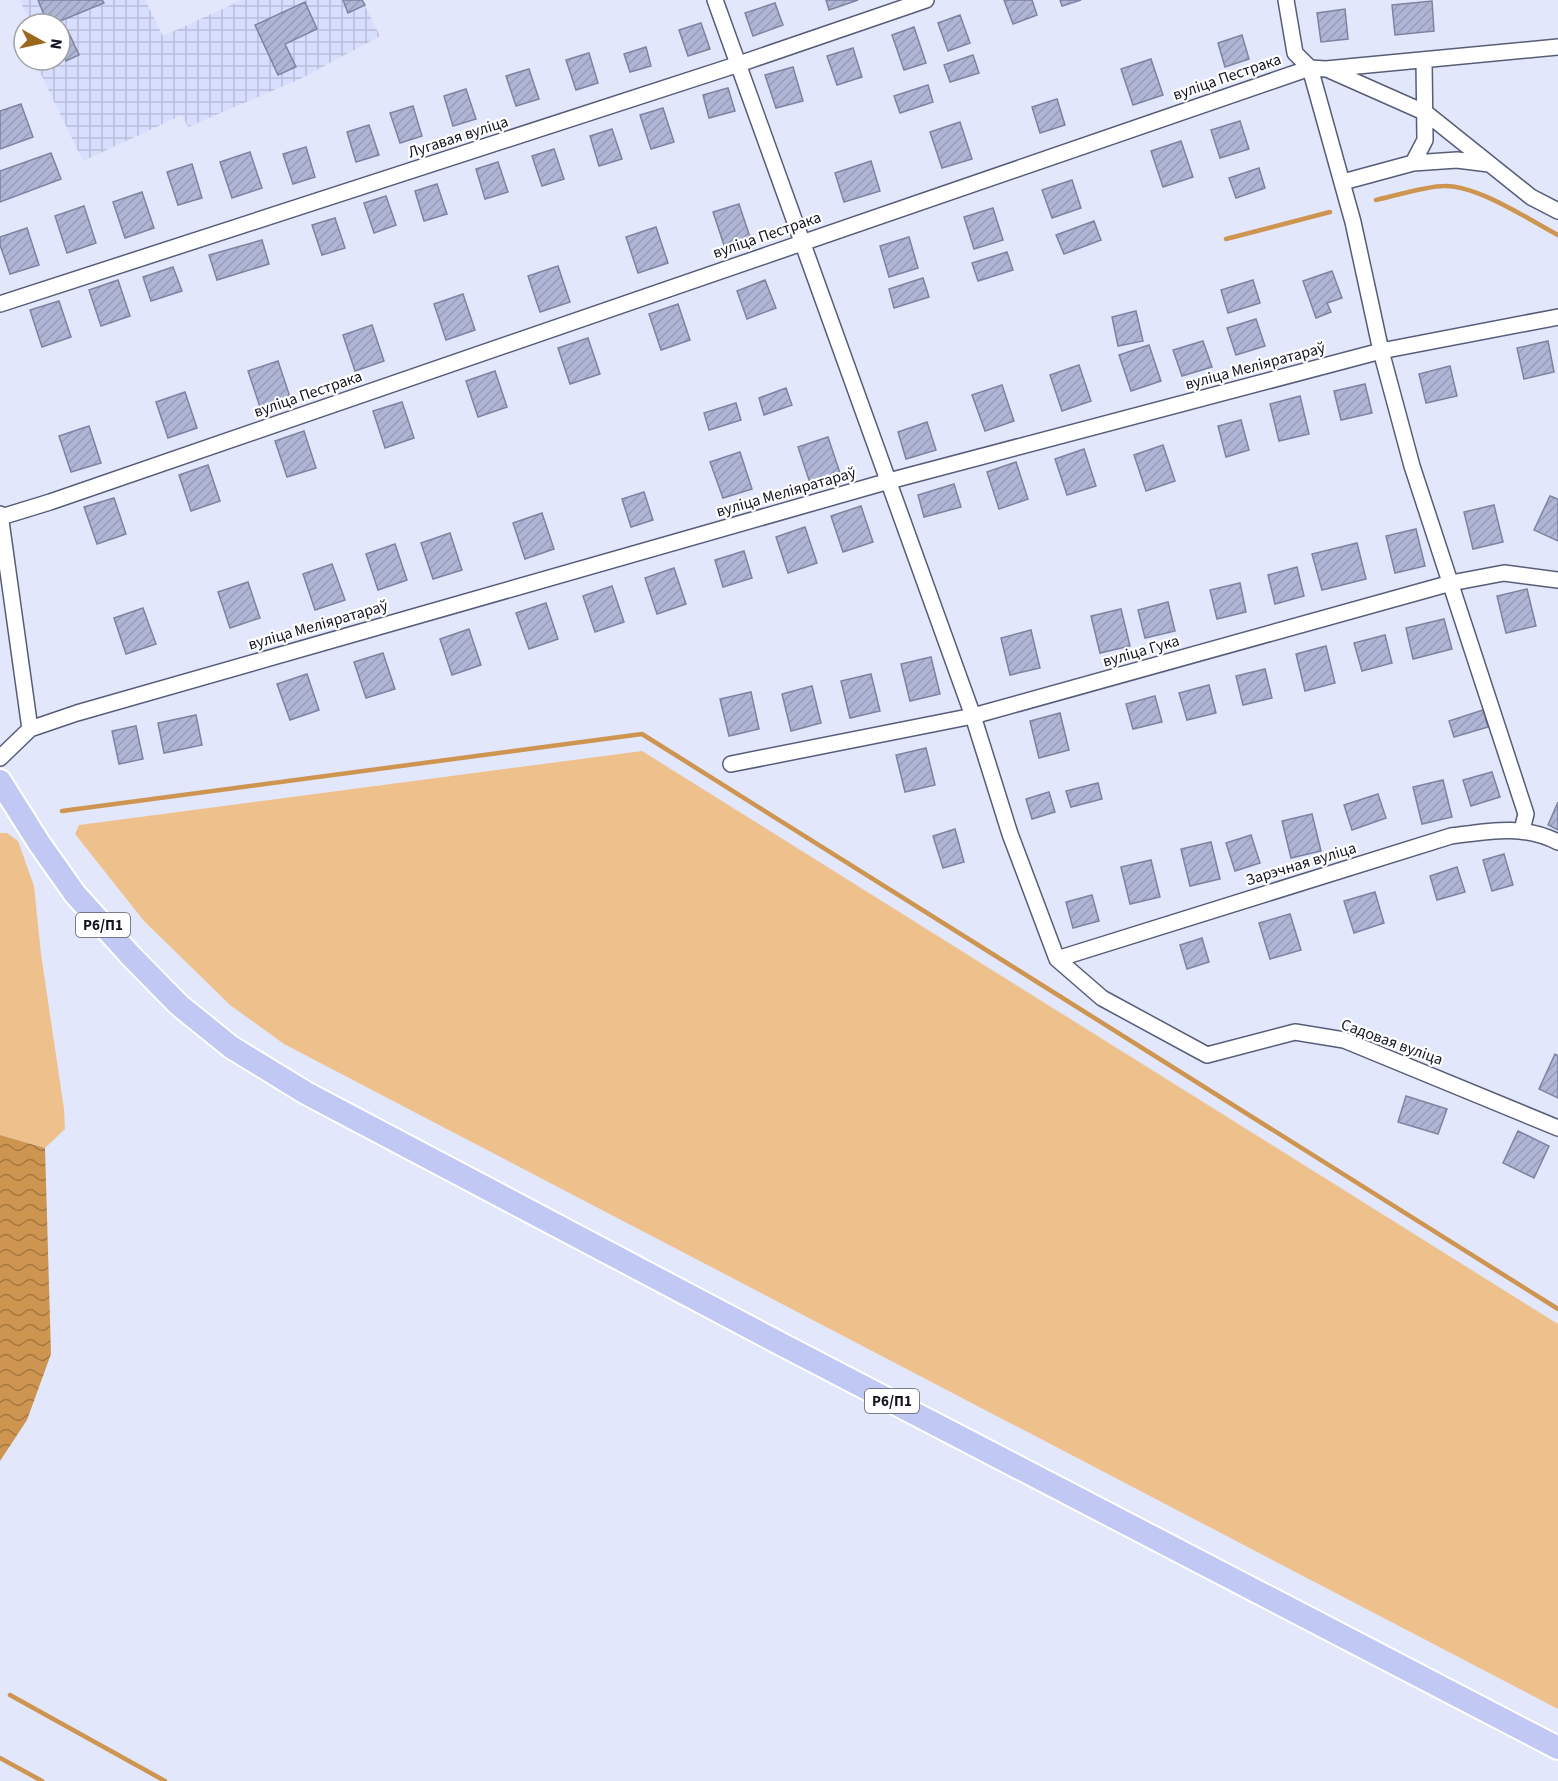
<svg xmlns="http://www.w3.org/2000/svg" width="1558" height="1781" font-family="'Source Sans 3',sans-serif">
	<defs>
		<pattern id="industrial-grid" width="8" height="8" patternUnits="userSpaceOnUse" patternTransform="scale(1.5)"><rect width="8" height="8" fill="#d8defe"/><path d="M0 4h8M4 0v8" fill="none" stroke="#b8bed9"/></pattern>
		<pattern id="water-waves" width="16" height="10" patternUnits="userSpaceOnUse" patternTransform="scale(1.5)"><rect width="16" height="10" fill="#cd954f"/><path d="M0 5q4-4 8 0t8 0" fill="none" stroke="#a57841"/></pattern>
		<pattern id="building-hatch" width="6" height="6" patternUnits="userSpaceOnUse" patternTransform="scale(1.5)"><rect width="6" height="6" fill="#afb6d5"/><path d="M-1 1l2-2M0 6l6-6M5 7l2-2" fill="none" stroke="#969cb7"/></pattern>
	</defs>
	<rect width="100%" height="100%" fill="#e3e7fb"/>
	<!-- industrial -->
	<path fill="url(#industrial-grid)" d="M23 0H145L163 36 242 0H362L380 36 302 78 188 127 182 115 83 161 34 60H60V24H32L20 1Z"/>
	<!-- grass -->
	<path fill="#eec18c" d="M642 751 1558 1324V1709L284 1044 230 1005 144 921 75 834 79 825Z
		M0 833H7L18 841 34 886 41 954 64 1109 65 1129 45 1148 0 1135Z"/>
	<!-- water -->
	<path fill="url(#water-waves)" d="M0 1135 45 1148 51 1354 27 1420 0 1461Z"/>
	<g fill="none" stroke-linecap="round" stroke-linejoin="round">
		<!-- stream -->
		<path stroke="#cd954f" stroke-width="4.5" d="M1376 200C1394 196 1427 186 1444 186 1477 185 1528 219 1558 235
			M1226 239 1330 212
			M62 811 642 734 1558 1309
			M10 1695 165 1781
			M0 1758 42 1781"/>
	</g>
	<!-- building -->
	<path fill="url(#building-hatch)" stroke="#7d83a1" stroke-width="1.5" d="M38 0H102L104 3 53 24H48Z
		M343 0H362L365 5 348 13Z
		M826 0H858L829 10Z
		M1004 0H1032L1037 15 1013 24Z
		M1060 0H1081L1062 6Z
		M1432 1 1434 31 1395 35 1392 5Z
		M305 2 317 29 285 44 296 67 278 75 255 25Z
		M775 3 783 25 753 36 745 13Z
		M1345 9 1348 39 1321 42 1317 13Z
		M960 15 970 43 948 51 938 23Z
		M701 23 710 49 688 56 679 30Z
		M914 27 926 63 904 70 892 35Z
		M68 31 79 55 66 61 60 47V35Z
		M1242 35 1249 59 1225 67 1218 43Z
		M646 47 651 66 630 72 624 54Z
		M853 48 862 77 837 85 827 56Z
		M589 53 598 83 576 90 566 60Z
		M973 55 979 73 950 82 944 65Z
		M1151 59 1163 95 1133 105 1121 69Z
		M793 67 803 101 776 108 765 75Z
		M529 69 539 99 516 106 506 76Z
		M928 85 933 102 900 113 894 96Z
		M728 88 735 111 709 118 703 95Z
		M466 89 476 119 453 126 444 96Z
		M1057 99 1065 125 1040 133 1032 107Z
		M21 104 33 137 0 149V111Z
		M413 106 422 136 400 143 390 113Z
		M663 108 674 142 651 149 640 115Z
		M1240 121 1249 149 1220 158 1211 130Z
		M960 122 972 159 942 168 930 132Z
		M369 125 379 155 356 162 347 132Z
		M612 129 622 159 599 166 590 136Z
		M1181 141 1193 177 1163 187 1151 151Z
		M306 147 315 177 293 184 283 154Z
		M554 149 564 179 542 186 532 156Z
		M250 152 262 188 232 198 220 162Z
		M51 153 61 179 0 202V171Z
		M871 161 880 191 844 202 835 173Z
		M498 162 508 192 485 199 476 169Z
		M192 164 202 198 178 205 167 172Z
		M1259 168 1265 188 1236 198 1229 178Z
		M1072 180 1081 208 1052 218 1042 190Z
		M437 184 447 214 424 221 415 191Z
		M142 192 154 228 125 238 113 202Z
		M386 196 396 225 374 233 364 203Z
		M739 204 750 237 724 245 713 212Z
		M84 206 96 243 67 253 55 216Z
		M993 208 1003 240 974 249 964 217Z
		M335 218 345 248 322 255 312 225Z
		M1094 221 1101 240 1064 254 1056 235Z
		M656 227 668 263 638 273 626 237Z
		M27 228 39 265 10 274 0 245V237Z
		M909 237 918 268 889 277 880 246Z
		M262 240 269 264 217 280 209 255Z
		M1007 252 1013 270 978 281 972 263Z
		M558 266 570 302 540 312 528 276Z
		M173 267 182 291 151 301 143 277Z
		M1332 271 1342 298 1327 303 1331 312 1316 318 1303 281Z
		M923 278 929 297 894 308 889 289Z
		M118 280 130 316 101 326 89 290Z
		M765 280 776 308 747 319 737 291Z
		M1253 280 1260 303 1228 313 1221 290Z
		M463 294 475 330 446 340 434 304Z
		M59 301 71 337 42 347 30 310Z
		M678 304 690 340 661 350 649 314Z
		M1136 311 1143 341 1118 346 1112 317Z
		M1256 319 1265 346 1236 355 1227 328Z
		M372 325 384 361 355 371 343 335Z
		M588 338 600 374 570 384 558 348Z
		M1203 341 1212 367 1182 376 1173 350Z
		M1548 341 1554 372 1524 379 1517 348Z
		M1149 345 1161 381 1131 391 1119 355Z
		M278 361 290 397 260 407 248 371Z
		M1079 365 1091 401 1062 411 1050 375Z
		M1450 366 1457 396 1426 403 1419 374Z
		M495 371 507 407 478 417 466 381Z
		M1365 384 1372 413 1341 420 1334 391Z
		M1002 385 1014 421 985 431 972 395Z
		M786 388 792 405 764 415 759 398Z
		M185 392 197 428 168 438 156 402Z
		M1300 396 1309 434 1279 441 1270 404Z
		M402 402 414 438 385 448 373 411Z
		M736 403 741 420 709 430 704 413Z
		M1241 420 1249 450 1226 457 1218 426Z
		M927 422 936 450 906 459 898 432Z
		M89 426 101 463 71 472 59 436Z
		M304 431 316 468 287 477 275 441Z
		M828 437 840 473 810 483 798 447Z
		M1163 445 1175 481 1146 491 1134 455Z
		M1084 449 1096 486 1067 495 1055 459Z
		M740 452 752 489 723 498 710 462Z
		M1016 462 1028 499 999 509 987 472Z
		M208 465 220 501 191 511 179 475Z
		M954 484 961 507 924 517 918 495Z
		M644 492 653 520 631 527 622 499Z
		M1550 496 1558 499V541L1534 530Z
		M114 498 126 534 97 544 84 507Z
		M1494 505 1503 542 1473 549 1464 512Z
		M861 506 873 542 843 552 831 516Z
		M542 513 554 549 525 559 513 523Z
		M805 527 817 563 788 573 776 537Z
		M1416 529 1425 566 1395 573 1386 536Z
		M450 533 462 570 433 579 421 543Z
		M1357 543 1366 579 1322 590 1312 554Z
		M395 544 407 580 378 590 366 554Z
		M744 551 752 578 723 587 715 560Z
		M332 564 345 600 315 610 303 574Z
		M1297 567 1304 596 1275 604 1268 575Z
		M674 568 686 604 657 614 645 578Z
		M248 582 260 618 230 628 218 592Z
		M1240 583 1246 612 1217 619 1210 590Z
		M612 586 624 622 595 632 583 596Z
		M1527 589 1536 626 1506 633 1497 596Z
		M1168 602 1175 631 1145 638 1138 610Z
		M546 603 558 639 529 649 516 613Z
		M143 608 156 644 126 654 114 618Z
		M1121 609 1130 646 1100 653 1091 616Z
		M1444 619 1452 649 1413 659 1406 628Z
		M469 629 481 665 452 675 440 639Z
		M1031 630 1040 668 1010 675 1001 638Z
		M1385 635 1392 663 1362 671 1354 643Z
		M1326 646 1335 683 1305 691 1296 654Z
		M383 653 395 689 366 698 354 662Z
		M931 657 940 694 910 701 901 664Z
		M1265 669 1272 698 1243 705 1236 676Z
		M307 674 319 710 290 720 277 684Z
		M871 674 880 711 850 718 841 681Z
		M1209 685 1216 713 1187 720 1179 693Z
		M812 686 821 723 791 731 782 694Z
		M751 692 759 729 729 736 720 699Z
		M1155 696 1162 722 1133 729 1126 704Z
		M1483 710 1488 727 1454 737 1449 721Z
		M1060 713 1069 750 1039 758 1030 721Z
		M196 715 202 745 164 753 158 723Z
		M136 726 143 759 119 764 112 731Z
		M926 748 935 785 905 792 896 755Z
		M1492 772 1500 797 1471 806 1463 780Z
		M1443 780 1452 817 1422 824 1413 787Z
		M1098 783 1102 799 1071 807 1066 791Z
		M1049 792 1055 812 1032 819 1026 799Z
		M1378 794 1386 818 1352 830 1344 805Z
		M1558 802V830L1548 825Z
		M1312 814 1321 851 1291 858 1282 821Z
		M955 829 964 862 943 868 933 836Z
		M1251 835 1260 863 1235 871 1226 843Z
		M1211 842 1220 879 1190 886 1181 849Z
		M1504 854 1513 885 1492 891 1483 860Z
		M1151 860 1160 897 1130 904 1121 867Z
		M1457 867 1465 892 1437 900 1430 876Z
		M1375 892 1384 923 1354 933 1344 901Z
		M1092 895 1099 921 1073 928 1066 902Z
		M1290 914 1301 950 1270 959 1259 923Z
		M1202 938 1209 962 1187 969 1180 945Z
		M1555 1054 1558 1056V1098L1539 1089Z
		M1406 1096 1447 1109 1438 1134 1398 1122Z
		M1518 1131 1549 1146 1534 1178 1503 1163Z"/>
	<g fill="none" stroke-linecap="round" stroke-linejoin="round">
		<!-- street casing -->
		<g stroke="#575d79" stroke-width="18">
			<path id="street" d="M715 0 973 716 1010 834 1057 959 1102 998 1207 1055 1295 1032 1344 1040 1558 1128
				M1286 0 1295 53 1310 68 1353 222 1381 351 1412 466 1526 814 1522 830
				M1329 70 1426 113 1531 197 1558 211
				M1413 163 1425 140 1424 60
				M1343 182 1413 163 1457 160 1489 164
				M0 304 739 64 926 0
				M0 514 30 729
				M1 517 50 502 1310 68 1326 69 1558 47
				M0 758 30 729 77 713 889 481 1381 351 1558 317
				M731 764 973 716 1451 583 1504 573 1558 580
				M1057 959 1451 836C1490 831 1522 824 1558 842"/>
		</g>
		<!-- primary casing -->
		<g stroke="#fff" stroke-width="26">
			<path id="primary" d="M0 781 39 843 75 894 130 955 179 1005 231 1047 306 1093 781 1344 1558 1748"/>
		</g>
		<!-- street -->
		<use href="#street" stroke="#fff" stroke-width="15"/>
		<!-- primary -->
		<use href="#primary" stroke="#c1c8f3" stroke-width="22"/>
	</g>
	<g text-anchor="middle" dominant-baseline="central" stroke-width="4.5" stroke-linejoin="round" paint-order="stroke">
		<!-- shield labels -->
		<g fill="#fff" stroke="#5a5b64" stroke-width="1.5">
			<rect x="76" y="913" width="54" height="24" rx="4.5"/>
			<rect x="865" y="1389" width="54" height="24" rx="4.5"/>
		</g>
		<g font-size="15" font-weight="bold" fill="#131521">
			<text x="103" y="925">Р6/П1</text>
			<text x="892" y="1401">Р6/П1</text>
		</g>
		<!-- street labels -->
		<g font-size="16" fill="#131521" stroke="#fff">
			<text transform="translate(1227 77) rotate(-19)">вуліца Пестрака</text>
			<text transform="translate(458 137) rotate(-18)">Лугавая вуліца</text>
			<text transform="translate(767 235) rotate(-19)">вуліца Пестрака</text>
			<text transform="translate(1255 366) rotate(-15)">вуліца Меліяратараў</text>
			<text transform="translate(308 394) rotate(-19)">вуліца Пестрака</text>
			<text transform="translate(786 492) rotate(-16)">вуліца Меліяратараў</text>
			<text transform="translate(318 625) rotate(-16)">вуліца Меліяратараў</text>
			<text transform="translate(1141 651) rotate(-16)">вуліца Гука</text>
			<text transform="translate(1301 864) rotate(-17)">Зарэчная вуліца</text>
			<text transform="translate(1392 1042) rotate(20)">Садовая вуліца</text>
		</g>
	</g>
	<!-- north arrow -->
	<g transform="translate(42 42) rotate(98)"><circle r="28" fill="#ffffff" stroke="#a1a1a6" stroke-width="1.5"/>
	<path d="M0-4.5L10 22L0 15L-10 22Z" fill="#9c681f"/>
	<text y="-9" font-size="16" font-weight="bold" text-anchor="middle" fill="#131521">N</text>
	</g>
</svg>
